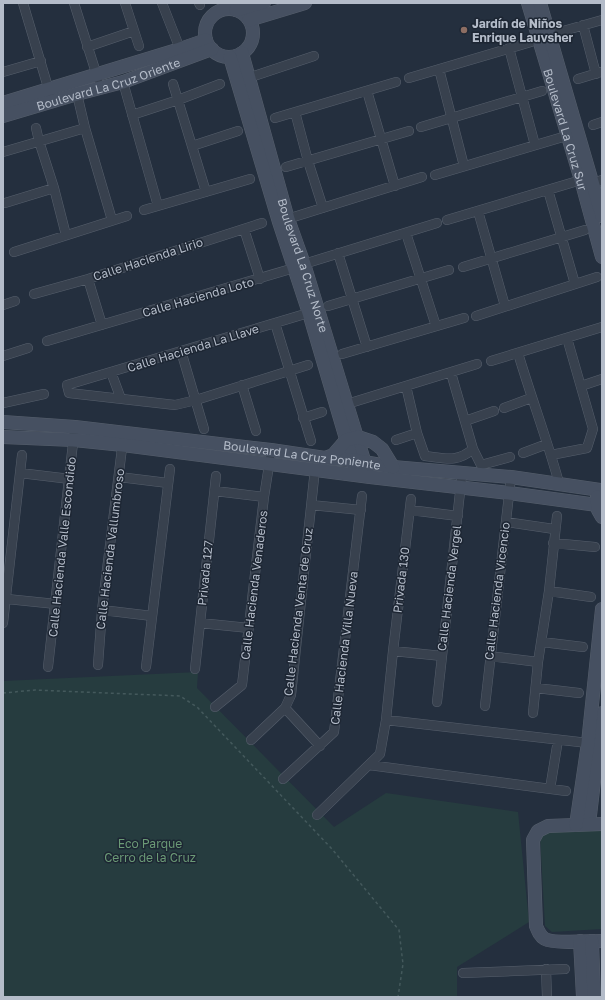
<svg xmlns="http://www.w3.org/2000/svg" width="605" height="1000" font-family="'Golos Text',sans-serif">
	<rect width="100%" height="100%" fill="#242f3e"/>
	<!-- green -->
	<path fill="#263c3f" d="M198 672 197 688 334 827 386 793 518 812 529 922 457 967V997H3V681Z
		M602 827V929L552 932 545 926 540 836 544 831Z"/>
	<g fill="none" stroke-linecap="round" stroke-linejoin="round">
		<!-- street casing -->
		<g stroke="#565f6c" stroke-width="10">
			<path id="street" d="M23 3 50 94
				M74 3 98 79
				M125 3 139 46
				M162 3 180 49
				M199 3 200 5
				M583 25 596 74
				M549 35 602 20
				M87 47 134 31
				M509 48 535 145
				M439 69 464 166
				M3 72 41 61
				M248 78 314 56
				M409 78 531 42
				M578 79 601 72
				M123 82 158 206
				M173 84 206 192
				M367 91 395 186
				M77 94 85 128 112 220
				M295 112 308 161 323 208
				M132 115 178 100 220 84
				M275 118 396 82
				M593 125 602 122
				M421 127 542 91
				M36 128 39 141 54 188 66 235
				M192 146 238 131
				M3 152 85 128
				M286 167 409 131
				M435 175 573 134
				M592 183 602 180
				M548 190 575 284
				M5 203 54 188
				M144 210 250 179
				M478 211 505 306
				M284 220 422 177
				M447 220 581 180
				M244 229 260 279
				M406 233 436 326
				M14 252 127 216
				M338 253 367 347
				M304 264 437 223
				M463 267 585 230
				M88 279 102 325
				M34 294 88 279 262 223
				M3 305 15 301
				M328 306 449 270
				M476 316 597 277
				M275 323 311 441
				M47 341 294 268
				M181 351 204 429
				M518 353C531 397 547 439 559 483
				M342 354 464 318
				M3 356 28 348
				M491 361 602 327
				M308 365 196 400 175 405 69 393 67 385 315 311
				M111 372 121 399
				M451 373 473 449 481 465 510 457
				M242 385 256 431
				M406 386 417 433 425 456C445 458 457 463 473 449
				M581 386 602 379
				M3 403 44 394
				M347 404 477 364
				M504 408 531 398
				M303 418 322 412
				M465 421 494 411
				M396 440 417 433
				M523 453 547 444
				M551 455 587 448 593 429 567 338
				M20 473 70 479
				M119 477 168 483
				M215 491 264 497
				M311 505 361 510
				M410 510 458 516
				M506 522 554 529
				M553 543 595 547
				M549 591 591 597
				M7 599 56 604
				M102 610 152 616
				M3 623 22 455
				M200 623 249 628
				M542 642 583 647
				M393 651 442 656
				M489 656 538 662
				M98 665 102 610 123 440
				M48 667 74 434
				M146 667 170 469
				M195 669 216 476
				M536 688 579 693
				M437 702 462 474
				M485 706 511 477
				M215 707 242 685 264 497 270 459
				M285 708 320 746
				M533 713 538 662 549 591 557 516
				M386 720 588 743
				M251 740 285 708 291 695 315 469
				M369 765 566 791
				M283 779 334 732 362 496
				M550 789 558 740
				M317 815 380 754 386 720 393 651 411 499
				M546 969 547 997
				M463 973 565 969"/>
		</g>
		<!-- secondary casing -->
		<g stroke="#565f6c" stroke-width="14">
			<g id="secondary">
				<path id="s1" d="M528 3 581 180 602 257"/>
				<path d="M540 3 602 216"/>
				<circle cx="229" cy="33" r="24"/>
				<path d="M236 10 264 3"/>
				<path d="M249 20 305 3"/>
				<path id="s2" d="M242 53 288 219 304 264 367 470"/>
				<path d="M230 57 279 222 309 313 354 466"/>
				<path d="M3 103 180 49 206 40"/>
				<path id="s3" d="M3 116 77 94 123 82 212 49"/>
				<path id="s4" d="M3 422 75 427 271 450 325 458 352 460 393 467 511 477 600 490"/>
				<path d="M3 437 74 440 123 445 370 477 509 493 597 505"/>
				<path d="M325 458 333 455 346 440 358 437 373 442 382 449 393 467"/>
				<path d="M597 497 598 510 602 517"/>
				<path d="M589 824 602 713"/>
				<path d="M602 824 548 826 538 831 533 840 536 926C538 931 540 936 545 939 554 944 590 941 602 941"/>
				<path d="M576 825 588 743 602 609"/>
				<path d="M580 941 583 997"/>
				<path d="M592 941 594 997"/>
			</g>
		</g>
		<!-- path -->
		<path stroke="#44595c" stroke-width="1.5" stroke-dasharray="3 3" stroke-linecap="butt" d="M3 693 35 690 180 696 197 707 332 849 399 930 403 964 398 997"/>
		<!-- street -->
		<use href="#street" stroke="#38414e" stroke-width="9"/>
		<!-- secondary -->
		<use href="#secondary" stroke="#465061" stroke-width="13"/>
	</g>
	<!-- markers -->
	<circle fill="#8d6e63" stroke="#1d2633" stroke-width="1.5" cx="464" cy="30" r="4"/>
	<g text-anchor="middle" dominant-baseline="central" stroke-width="3" stroke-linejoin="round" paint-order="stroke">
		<!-- poi labels -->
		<g font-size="12" font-weight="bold" fill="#b4bcc9" stroke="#1d2633" text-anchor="start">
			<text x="472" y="23">Jardín de Niños<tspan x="472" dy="14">Enrique Lauvsher</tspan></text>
		</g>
		<!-- street labels -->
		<g font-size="12" fill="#b4bcc9" stroke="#1d2633">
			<text stroke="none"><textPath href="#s3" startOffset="110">Boulevard La Cruz Oriente</textPath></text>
			<text stroke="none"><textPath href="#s1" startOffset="132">Boulevard La Cruz Sur</textPath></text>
			<text transform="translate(148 259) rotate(-18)">Calle Hacienda Lirio</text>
			<text stroke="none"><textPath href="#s2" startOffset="221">Boulevard La Cruz Norte</textPath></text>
			<text transform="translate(198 297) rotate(-16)">Calle Hacienda Loto</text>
			<text transform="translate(193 348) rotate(-17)">Calle Hacienda La Llave</text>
			<text stroke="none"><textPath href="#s4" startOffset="301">Boulevard La Cruz Poniente</textPath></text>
			<text transform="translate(62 547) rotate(-84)">Calle Hacienda Valle Escondido</text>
			<text transform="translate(110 549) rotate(-83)">Calle Hacienda Vallumbroso</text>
			<text transform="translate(205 573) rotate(-84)">Privada 127</text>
			<text transform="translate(401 580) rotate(-83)">Privada 130</text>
			<text transform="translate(254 585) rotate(-83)">Calle Hacienda Venaderos</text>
			<text transform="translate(449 588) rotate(-83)">Calle Hacienda Vergel</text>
			<text transform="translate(497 591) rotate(-83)">Calle Hacienda Vicencio</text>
			<text transform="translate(298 612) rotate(-83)">Calle Hacienda Venta de Cruz</text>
			<text transform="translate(344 648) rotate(-83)">Calle Hacienda Villa Nueva</text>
		</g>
		<!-- park labels -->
		<g font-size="12" fill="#6b9a76" stroke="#1d2633">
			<text x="150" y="843">Eco Parque<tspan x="150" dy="14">Cerro de la Cruz</tspan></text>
		</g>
	</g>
	<!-- border -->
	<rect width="605" height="1000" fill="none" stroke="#b4bcc9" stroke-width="8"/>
</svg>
